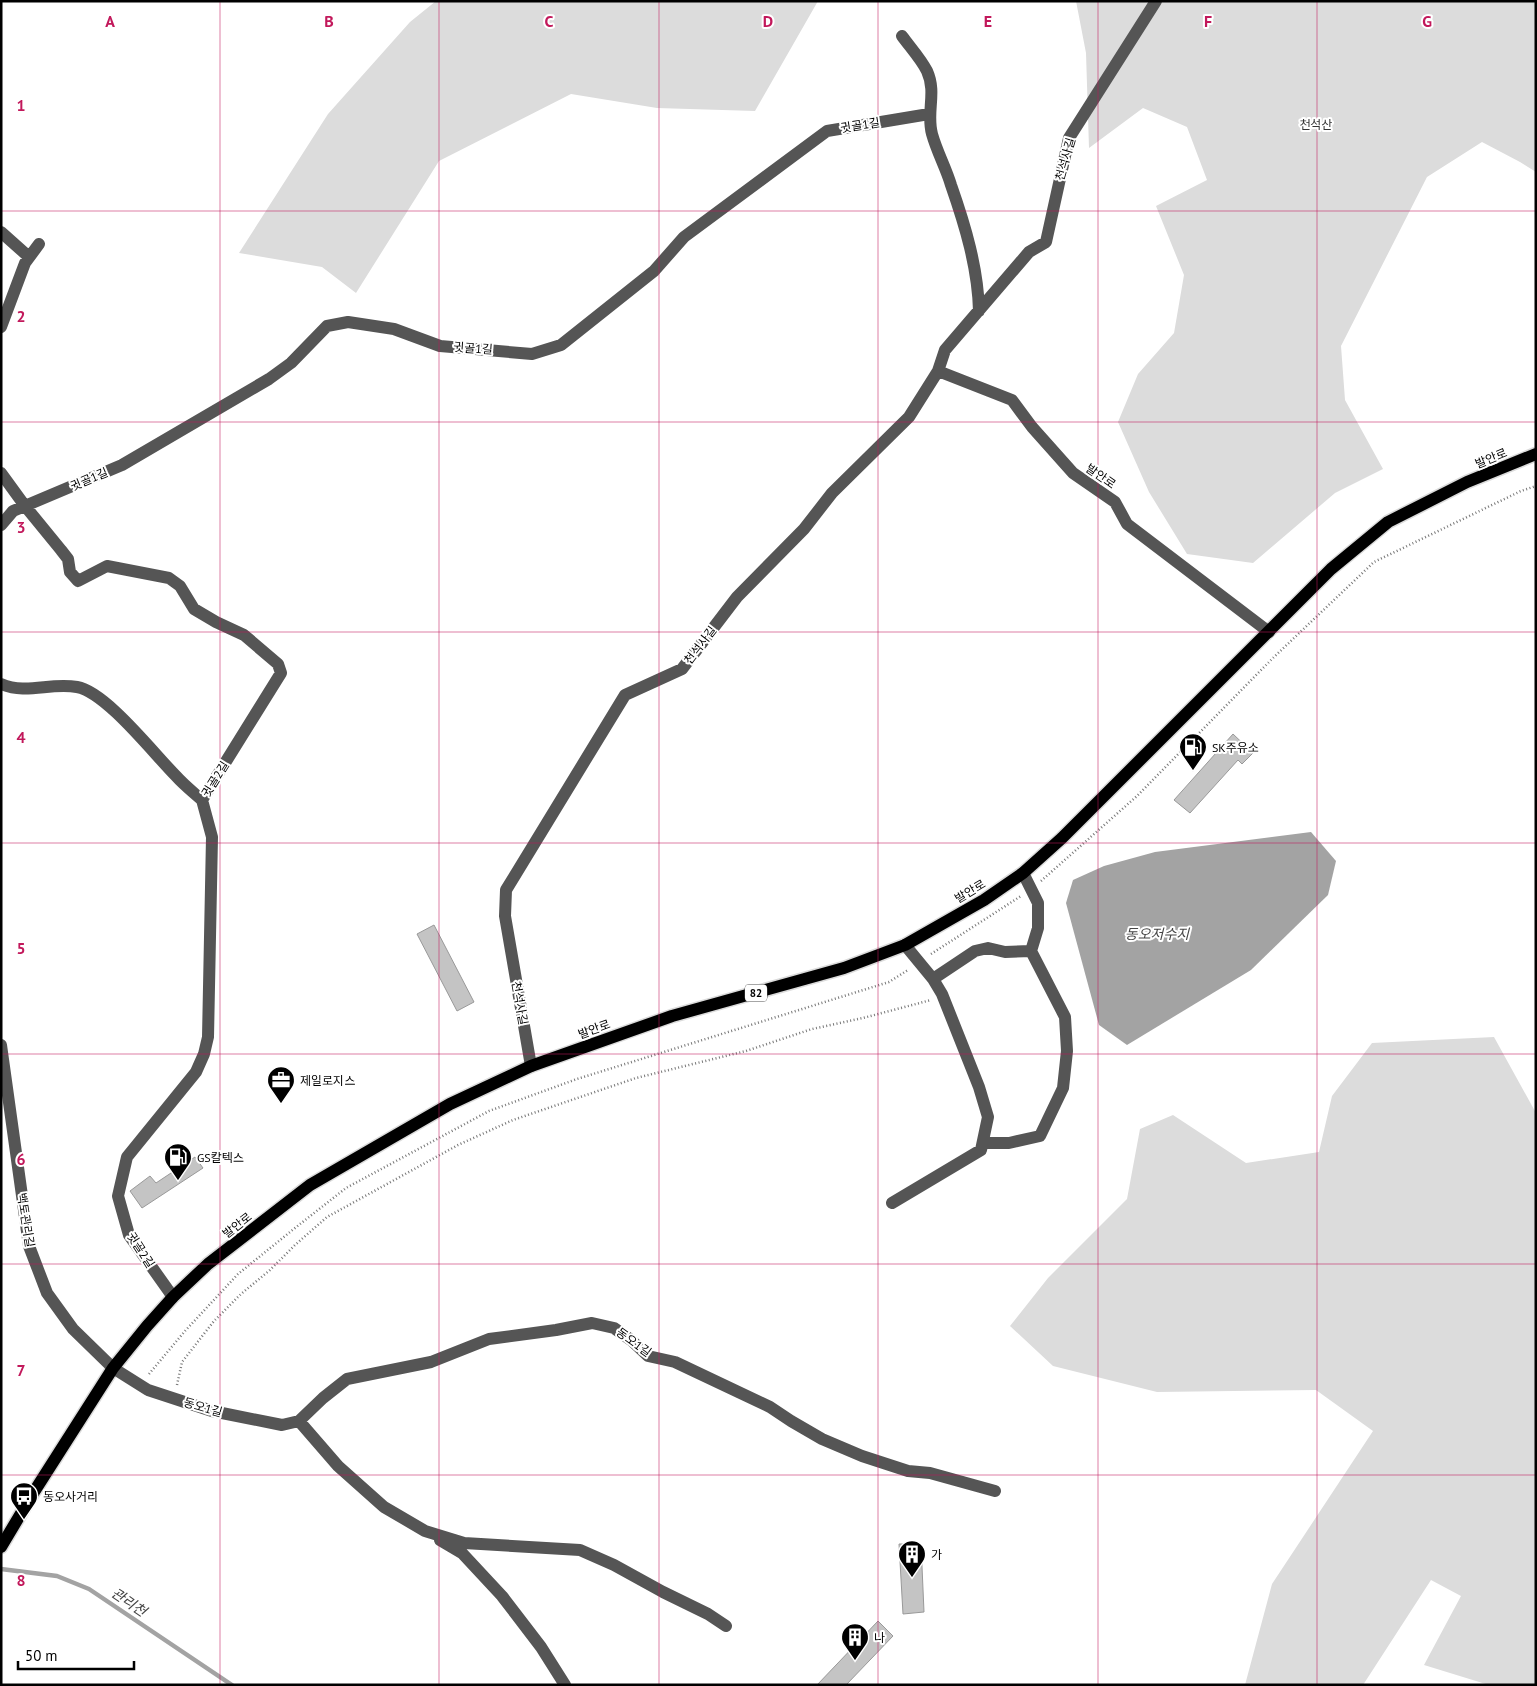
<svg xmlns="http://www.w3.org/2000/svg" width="1537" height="1686" font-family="'PT Sans','Noto Sans KR',sans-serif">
	<rect width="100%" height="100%" fill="#fff"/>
	<!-- green -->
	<path fill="#dcdcdc" d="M436 1H818L755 111 657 108 571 94 439 161 356 293 322 267 239 253 328 114 410 22Z
		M1076 1H1536V172L1520 162 1482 142 1427 177 1341 346 1345 400 1383 469 1335 493 1253 563 1187 554 1149 492 1118 422 1138 374 1174 333 1184 275 1156 206 1207 180 1187 127 1143 108 1089 148 1086 53Z
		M1494 1037 1536 1113V1685H1489L1424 1665 1461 1596 1431 1580 1363 1685H1245L1272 1584 1373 1431 1316 1390 1157 1392 1053 1366 1010 1326 1048 1278 1127 1199 1140 1129 1173 1115 1246 1163 1319 1152 1332 1096 1372 1043Z"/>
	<!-- water -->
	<path fill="#a3a3a3" d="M1311 832 1336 861 1328 895 1251 970 1127 1045 1099 1025 1066 903 1073 880 1104 866 1155 852Z"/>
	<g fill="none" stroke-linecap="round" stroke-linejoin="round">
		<!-- stream -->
		<path stroke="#a3a3a3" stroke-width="4.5" d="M1 1569 57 1576 89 1589 232 1685"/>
	</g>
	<!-- building -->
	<path fill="#c4c4c4" stroke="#999" d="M1233 734 1253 753 1242 764 1238 760 1190 813 1174 800Z
		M434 925 474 1002 457 1011 417 934Z
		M195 1157 203 1168 142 1208 130 1191 150 1176 156 1183Z
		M899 1544H921L924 1612 903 1614Z
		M878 1621 893 1636 846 1685H817Z"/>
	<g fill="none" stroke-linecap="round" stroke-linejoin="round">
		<!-- major casing -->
		<g stroke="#dbdbdb" stroke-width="15">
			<path id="major" d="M1 1547 32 1495 113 1368 147 1326 173 1297 208 1264 310 1185 450 1104 531 1066 672 1016 844 968 905 945 984 900 1023 873 1062 838 1331 569 1388 522 1467 482 1536 454"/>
		</g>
		<!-- path -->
		<path stroke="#777" stroke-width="2.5" stroke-dasharray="1 2.5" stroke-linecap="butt" d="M1041 881 1137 796 1274 657 1374 562 1521 491 1536 486
			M931 954 1021 896
			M149 1374 185 1331 238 1274 295 1228 346 1188 489 1111 577 1079 889 982 908 970
			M177 1385 182 1362 214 1321 241 1294 270 1270 295 1245 327 1217 458 1145 513 1120 636 1078 746 1051 812 1029 863 1018 931 1000"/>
		<!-- minor -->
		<path stroke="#555" stroke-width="12" d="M902 36C910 47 921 59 927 71 937 93 926 112 932 134 937 152 946 168 951 185 965 225 978 268 979 311
			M1 232 29 257
			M1 327 25 263 39 244
			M938 371 1012 400 1032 427 1073 473 1115 502 1127 524 1269 632
			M1 473 25 506 61 550 68 559 70 572 78 581 107 566 169 578 180 586 194 609 216 622 244 635 278 664 281 673 202 800 212 837 208 1037 204 1054 196 1072 127 1157 118 1196 129 1235 173 1297
			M1 525 13 511 122 465 269 379 291 363 327 326 348 322 394 329 440 346 532 354 561 345 654 271 684 237 827 131 929 114
			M1 684C27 695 50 682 77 687 106 692 154 754 176 776 184 785 193 792 202 800
			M933 979 975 951 988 948 1005 952 1031 951
			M1 1045 29 1246 47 1293 73 1329 113 1368 148 1390 212 1411 282 1425 299 1421 338 1466 384 1507 425 1531 464 1543 580 1550 614 1565 663 1592 708 1614 726 1626
			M531 1066 505 916 506 890 625 695 682 669 737 597 804 529 832 493 909 417 938 371 945 350 1029 252 1046 242 1069 138 1156 1
			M983 1143H1009L1040 1136 1063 1088 1067 1051 1065 1017 1031 951 1038 928V903L1023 873
			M892 1203 981 1150 988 1117 979 1087 942 994 933 979 905 945
			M299 1421 323 1398 347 1379 431 1362 489 1339 556 1330 592 1323 614 1328 631 1340 648 1356 675 1362 770 1407 791 1421 822 1439 862 1456 908 1471 930 1473 995 1491
			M440 1540 462 1553 502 1596 541 1647 565 1685"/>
		<!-- major -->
		<use href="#major" stroke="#000" stroke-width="12"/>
	</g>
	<!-- grid -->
	<path fill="none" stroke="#c2185b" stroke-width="1" stroke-opacity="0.55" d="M220 1V1685M439 1V1685M659 1V1685M878 1V1685M1098 1V1685M1317 1V1685M1 211H1536M1 422H1536M1 632H1536M1 843H1536M1 1054H1536M1 1264H1536M1 1475H1536"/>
	<!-- icons -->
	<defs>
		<g id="fuel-pin" transform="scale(1.4375)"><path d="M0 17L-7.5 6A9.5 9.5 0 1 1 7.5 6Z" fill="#000" stroke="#fff"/><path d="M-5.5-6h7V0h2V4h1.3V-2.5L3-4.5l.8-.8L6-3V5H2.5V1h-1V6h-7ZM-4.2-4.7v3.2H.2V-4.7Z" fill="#fff"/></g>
		<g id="office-pin" transform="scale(1.4375)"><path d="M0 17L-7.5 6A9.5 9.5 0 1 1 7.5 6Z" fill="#000" stroke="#fff"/><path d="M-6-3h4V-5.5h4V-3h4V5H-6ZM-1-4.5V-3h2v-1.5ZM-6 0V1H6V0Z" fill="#fff"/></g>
		<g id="bus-pin" transform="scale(1.4375)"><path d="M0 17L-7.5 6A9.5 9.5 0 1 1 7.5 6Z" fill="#000" stroke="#fff"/><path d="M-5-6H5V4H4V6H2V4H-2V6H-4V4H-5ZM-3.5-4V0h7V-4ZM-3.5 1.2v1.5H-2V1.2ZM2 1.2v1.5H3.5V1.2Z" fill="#fff"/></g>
		<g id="building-pin" transform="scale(1.4375)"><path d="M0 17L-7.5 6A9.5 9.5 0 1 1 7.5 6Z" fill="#000" stroke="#fff"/><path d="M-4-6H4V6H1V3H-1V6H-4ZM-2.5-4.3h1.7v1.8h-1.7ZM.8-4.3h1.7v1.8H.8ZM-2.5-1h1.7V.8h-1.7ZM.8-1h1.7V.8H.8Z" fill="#fff"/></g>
	</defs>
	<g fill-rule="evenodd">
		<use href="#fuel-pin" x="1193" y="747"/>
		<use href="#office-pin" x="281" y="1080"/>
		<use href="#fuel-pin" x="178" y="1157"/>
		<use href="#bus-pin" x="24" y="1496"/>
		<use href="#building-pin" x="912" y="1554"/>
		<use href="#building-pin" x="855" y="1637"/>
	</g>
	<g text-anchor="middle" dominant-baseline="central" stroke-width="4" stroke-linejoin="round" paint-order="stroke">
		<!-- shield labels -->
		<rect fill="#fff" stroke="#4c4c4c" stroke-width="1" x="745" y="984.5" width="22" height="17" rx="4"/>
		<g font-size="11" font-weight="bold" fill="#000">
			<text x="756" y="993">82</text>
		</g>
		<!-- park labels -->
		<g font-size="12" fill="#333" stroke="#fff">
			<text x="1316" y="124">천석산</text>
		</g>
		<!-- street labels -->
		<g font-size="12" fill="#000" stroke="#fff">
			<text transform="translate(860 125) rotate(-9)">귓골1길</text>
			<text transform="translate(1065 159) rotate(-74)">천석사길</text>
			<text transform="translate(473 348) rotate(4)">귓골1길</text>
			<text transform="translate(1491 458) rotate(-22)">발안로</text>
			<text transform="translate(1101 476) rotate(35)">발안로</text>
			<text transform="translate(89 479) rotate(-23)">귓골1길</text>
			<text transform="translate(700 645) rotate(-52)">천석사길</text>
			<text transform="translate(215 779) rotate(-58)">귓골2길</text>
			<text transform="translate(970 891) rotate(-31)">발안로</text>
			<text transform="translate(520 1003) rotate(80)">천석사길</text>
			<text transform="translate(594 1029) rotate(-20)">발안로</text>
			<text transform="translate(26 1220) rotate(81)">백토관리길</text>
			<text transform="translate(237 1225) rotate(-38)">발안로</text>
			<text transform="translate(141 1250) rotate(57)">귓골2길</text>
			<text transform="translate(634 1342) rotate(36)">동오1길</text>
			<text transform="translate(203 1407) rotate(16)">동오1길</text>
		</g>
		<!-- poi labels -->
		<g font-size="12" fill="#000" stroke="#fff" text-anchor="start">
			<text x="1212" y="747">SK주유소</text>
			<text x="300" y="1080">제일로지스</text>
			<text x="197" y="1157">GS칼텍스</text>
			<text x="43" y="1496">동오사거리</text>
			<text x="931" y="1554">가</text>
			<text x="874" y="1637">나</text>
		</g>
		<!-- water labels -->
		<g font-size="14" font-style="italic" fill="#444" stroke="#fff">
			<text x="1157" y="934">동오저수지</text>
			<text transform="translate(129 1602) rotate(34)">관리천</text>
		</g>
	</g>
	<g font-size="16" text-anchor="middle" font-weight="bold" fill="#c2185b" stroke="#fff" stroke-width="4" stroke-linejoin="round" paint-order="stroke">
		<text x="110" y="27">A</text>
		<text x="329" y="27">B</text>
		<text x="549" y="27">C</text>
		<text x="768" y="27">D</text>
		<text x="988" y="27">E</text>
		<text x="1208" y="27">F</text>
		<text x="1427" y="27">G</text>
		<text x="21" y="111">1</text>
		<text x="21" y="322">2</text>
		<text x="21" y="533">3</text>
		<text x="21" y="743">4</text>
		<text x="21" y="954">5</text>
		<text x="21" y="1165">6</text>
		<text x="21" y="1376">7</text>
		<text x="21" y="1586">8</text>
	</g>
	<!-- border -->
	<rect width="1537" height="1686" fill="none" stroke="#000000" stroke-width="5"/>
	<!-- scale -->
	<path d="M18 1661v8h116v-8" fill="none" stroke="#000000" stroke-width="2.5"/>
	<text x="25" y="1661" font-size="15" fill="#000000" stroke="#ffffff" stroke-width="4" paint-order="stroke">50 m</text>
</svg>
